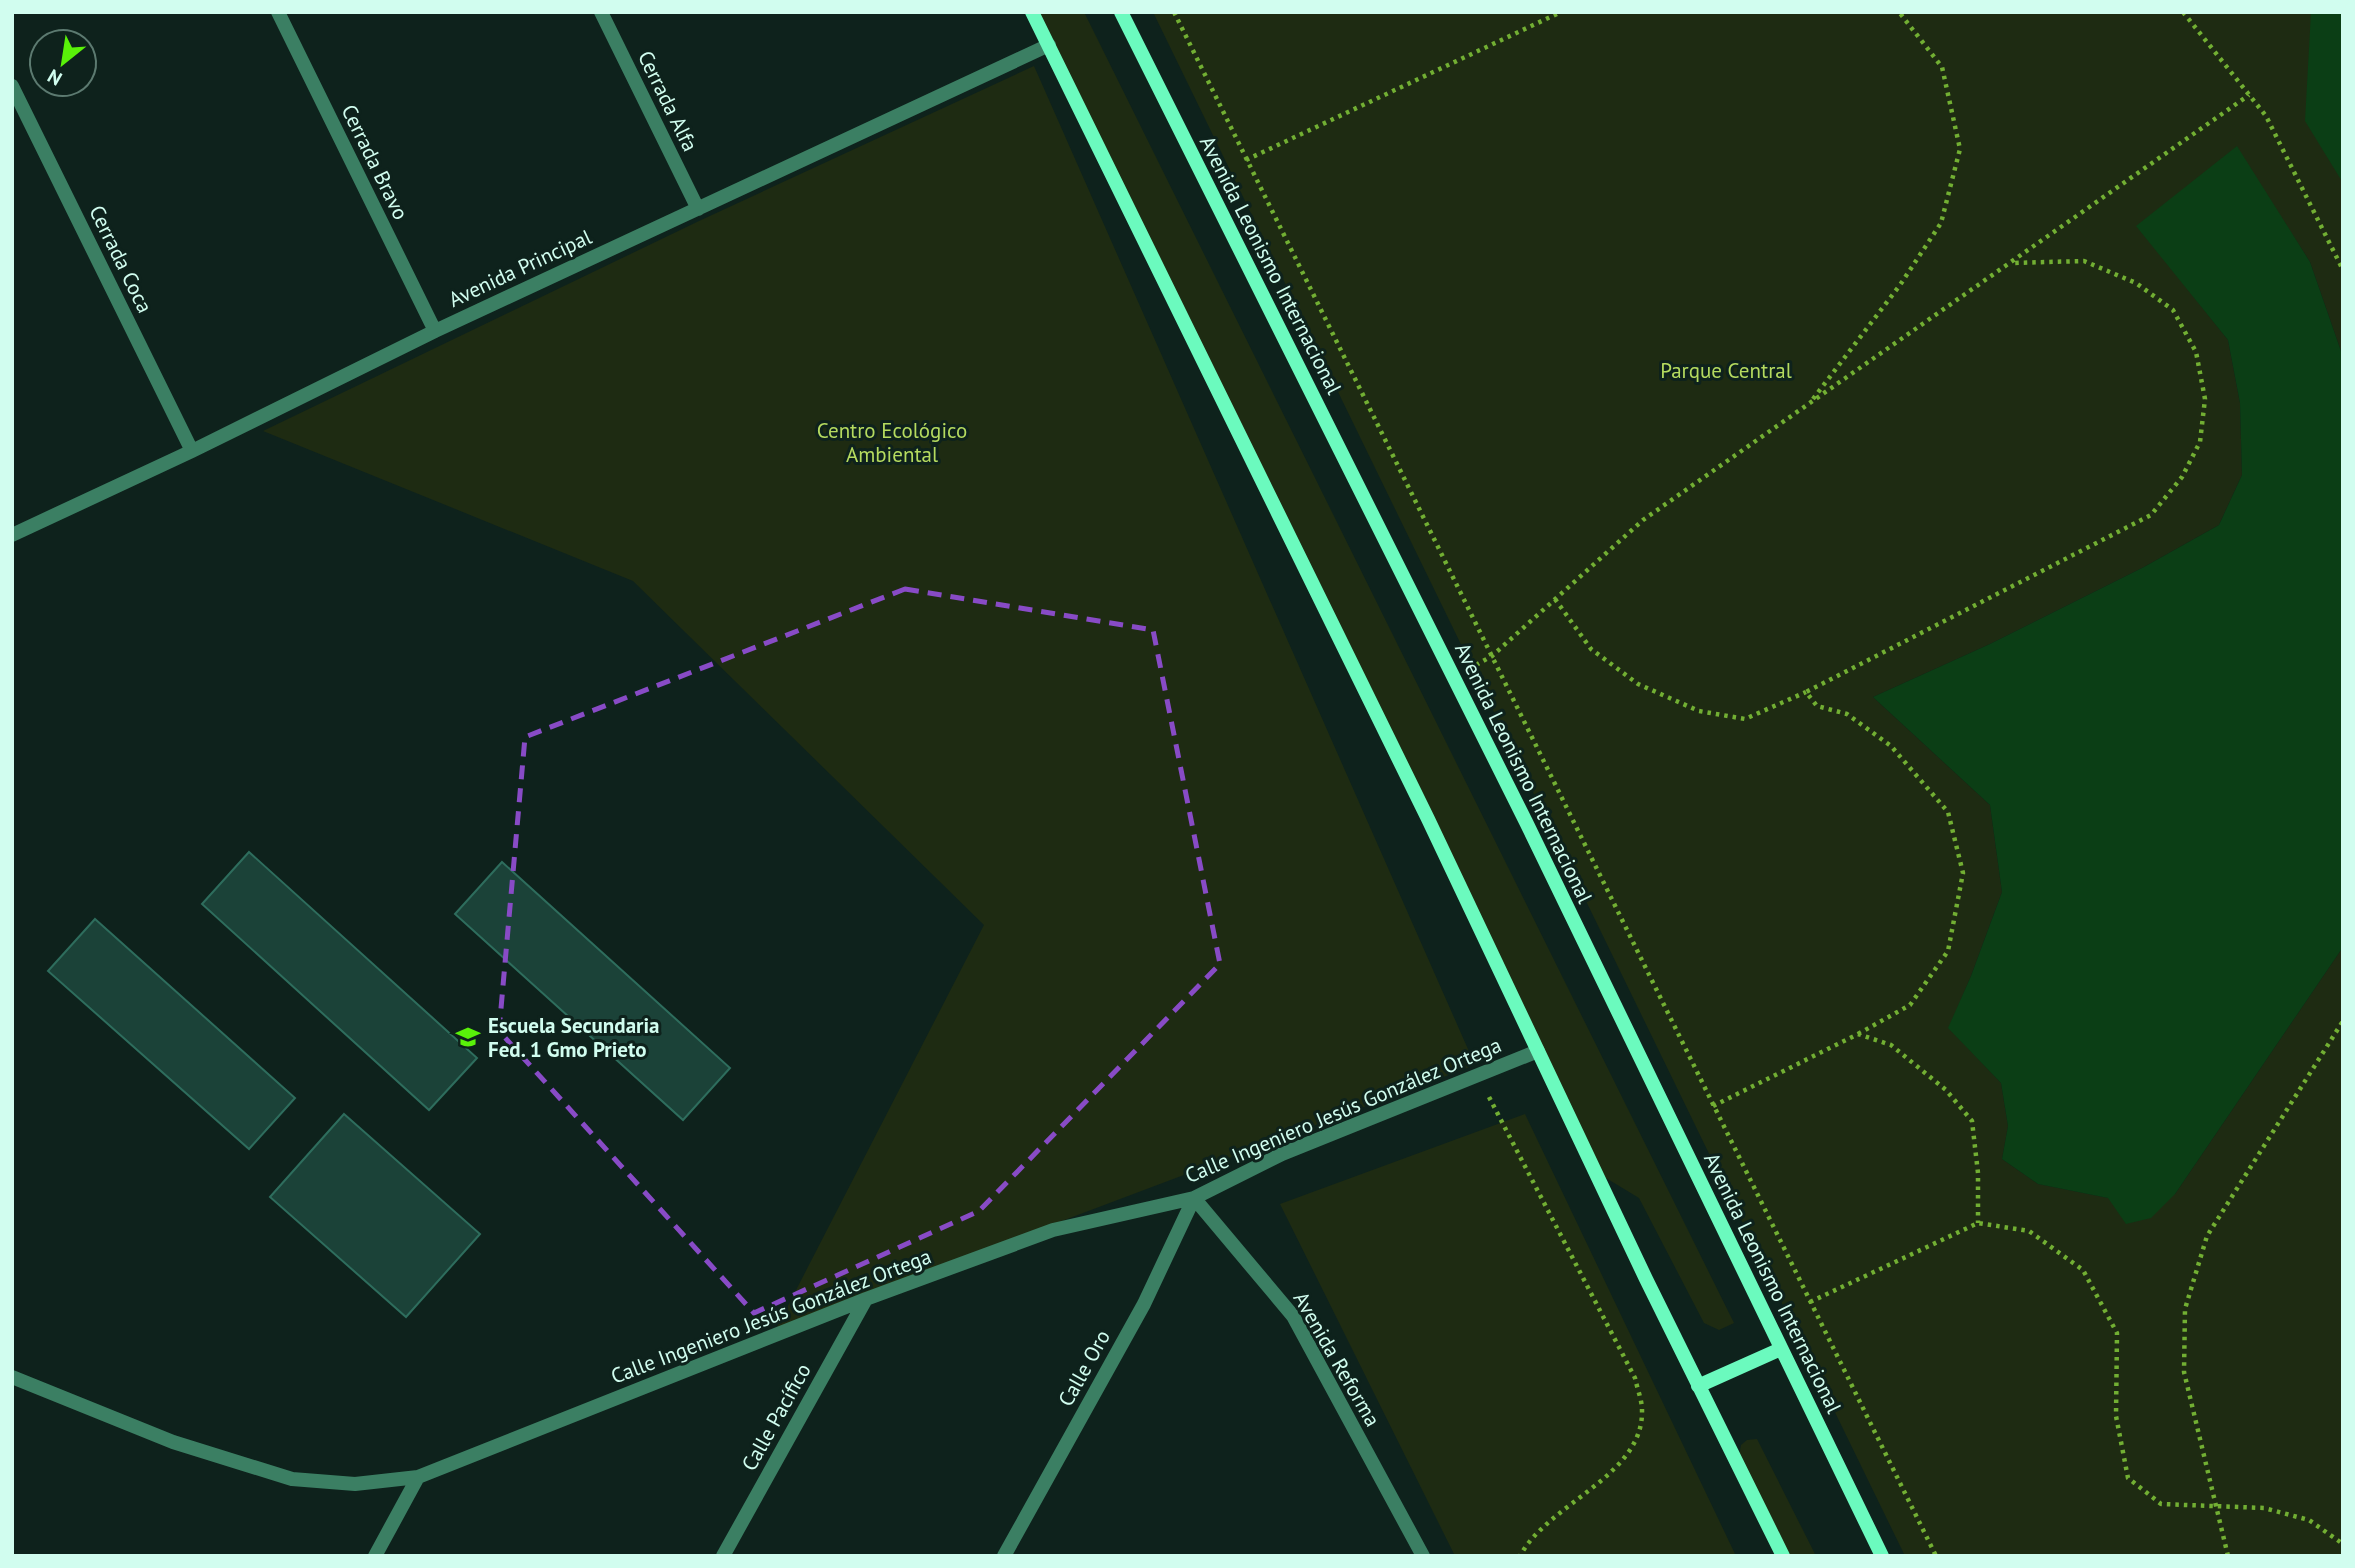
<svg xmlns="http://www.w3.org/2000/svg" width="2355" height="1568" font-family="'PT Sans',sans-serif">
	<rect width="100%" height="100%" fill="#0e221c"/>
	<!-- green -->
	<path fill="#1e2b12" d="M1028 12H1084L1734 1323 1719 1330 1704 1323 1639 1198 1601 1175Z
		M1153 12H2343V357L2310 262 2236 147 2194 297 2228 340 2240 403 2242 475 2219 525 2144 567 1990 644 1873 697 1990 805 2002 892 1971 976 1949 1028 2001 1083 2008 1126 2002 1159 2038 1184 2108 1198 2175 1194 2343 947V1556H1905Z
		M1034 66 1475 1065 776 1329 984 925 633 581 263 431 699 221Z
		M1525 1114 1736 1556H1455L1280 1204Z
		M1757 1439 1816 1556H1789L1739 1456 1741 1445 1747 1440Z"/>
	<!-- water -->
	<path fill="#0b3e15" d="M2311 12H2343V183L2305 121Z
		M2237 146 2310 262 2343 357V947L2175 1194 2151 1218 2126 1224 2108 1198 2038 1184 2002 1159 2008 1126 2001 1083 1948 1028 1971 976 2002 892 1990 805 1873 697 1990 644 2144 567 2219 525 2242 475 2240 403 2228 340 2136 226Z"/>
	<!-- building -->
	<path fill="#1b4238" stroke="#2e6d5d" stroke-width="2" d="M249 852 477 1058 429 1110 202 904Z
		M502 862 730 1068 683 1120 455 914Z
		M95 919 295 1098 249 1149 48 971Z
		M344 1114 480 1234 406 1317 270 1197Z"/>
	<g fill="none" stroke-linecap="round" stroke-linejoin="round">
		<!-- path -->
		<path stroke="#72af33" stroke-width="4.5" stroke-dasharray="3.5 5" stroke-linecap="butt" d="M1174 12 1936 1556
			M2183 12 2266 116 2343 270
			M1246 160 1561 12
			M1813 399 1900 285 1941 223 1960 149 1942 67 1899 12
			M1555 599 1591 649 1638 684 1699 711 1745 719 1806 692
			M1476 665 1492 656 1643 520 2249 95
			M1858 1034 1910 1005 1948 951 1963 873 1948 812 1891 746 1847 714 1817 706 1806 692 2151 515 2182 477 2200 442 2205 399 2196 352 2173 310 2136 283 2084 261 2011 263
			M1489 1097 1635 1378C1637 1388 1642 1400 1642 1410 1644 1476 1548 1503 1520 1556
			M1713 1106 1858 1034 1891 1045 1946 1090 1972 1121 1978 1173V1223
			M1810 1302 1978 1223 2029 1231 2083 1270 2117 1333 2116 1416 2128 1478 2161 1504 2264 1508 2309 1520 2343 1544
			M2228 1556 2184 1372 2185 1309 2207 1236 2343 1021"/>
		<!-- street -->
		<path stroke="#3b7f63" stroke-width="14" d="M278 12 435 331
			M601 12 698 209
			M12 86 192 451
			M12 535 192 451 435 331 1049 45
			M1194 1198 1293 1316 1423 1556
			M12 1377 173 1442 292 1479 355 1484 418 1477 866 1299 1053 1230 1194 1198 1282 1154 1538 1051
			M375 1556 418 1477
			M723 1556 866 1299
			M1004 1556 1144 1304 1194 1198"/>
		<!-- secondary -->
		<path stroke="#6bfabe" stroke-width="14" d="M1032 12 1428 819 1646 1279 1783 1556
			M1121 12 1526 822 1882 1556
			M1698 1386 1781 1349"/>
	</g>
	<!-- marked area -->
	<path fill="none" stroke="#884bc6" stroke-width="5" stroke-dasharray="14 9" stroke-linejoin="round" d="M905 589 1153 630 1220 964 979 1211 754 1313 499 1031 525 737Z"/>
	<!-- icons -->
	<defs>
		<g id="school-bare" transform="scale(1.89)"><path d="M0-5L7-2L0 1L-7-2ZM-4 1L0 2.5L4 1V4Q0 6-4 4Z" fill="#59f109" stroke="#0e221c" stroke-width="2.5" paint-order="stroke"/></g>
	</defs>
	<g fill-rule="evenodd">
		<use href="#school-bare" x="468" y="1037"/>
	</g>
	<g text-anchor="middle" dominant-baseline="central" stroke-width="6" stroke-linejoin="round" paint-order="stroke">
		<!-- street labels -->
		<g font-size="21" fill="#d1fdef" stroke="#0e221c">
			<text transform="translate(668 101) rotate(64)">Cerrada Alfa</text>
			<text transform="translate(375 162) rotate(64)">Cerrada Bravo</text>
			<text transform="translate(121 259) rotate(64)">Cerrada Coca</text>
			<text transform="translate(1271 265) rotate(63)">Avenida Leonismo Internacional</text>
			<text transform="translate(520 268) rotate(-25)">Avenida Principal</text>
			<text transform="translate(1524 773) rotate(64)">Avenida Leonismo Internacional</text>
			<text transform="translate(1343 1110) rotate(-23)">Calle Ingeniero Jesús González Ortega</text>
			<text transform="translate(1773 1283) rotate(64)">Avenida Leonismo Internacional</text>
			<text transform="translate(771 1316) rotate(-21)">Calle Ingeniero Jesús González Ortega</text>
			<text transform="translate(1337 1359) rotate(60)">Avenida Reforma</text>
			<text transform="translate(1084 1368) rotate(-61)">Calle Oro</text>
			<text transform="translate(776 1417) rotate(-61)">Calle Pacífico</text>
		</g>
		<!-- park labels -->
		<g font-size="21" fill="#b5db5f" stroke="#0e221c">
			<text x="1726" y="370">Parque Central</text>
			<text x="892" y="430">Centro Ecológico<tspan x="892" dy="24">Ambiental</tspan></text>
		</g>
		<!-- poi labels -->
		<g font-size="21" font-weight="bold" fill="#d1fdef" stroke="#0e221c" text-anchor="start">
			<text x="488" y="1025">Escuela Secundaria<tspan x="488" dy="24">Fed. 1 Gmo Prieto</tspan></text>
		</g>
	</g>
	<!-- border -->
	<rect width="2355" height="1568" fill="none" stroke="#d1fdef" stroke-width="28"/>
	<!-- north arrow -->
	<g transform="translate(63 63) rotate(210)"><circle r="33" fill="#0e221c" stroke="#5c7a70" stroke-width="2"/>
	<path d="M0-5L12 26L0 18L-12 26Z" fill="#59f109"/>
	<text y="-10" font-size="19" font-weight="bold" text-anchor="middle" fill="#d1fdef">N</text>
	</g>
</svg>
